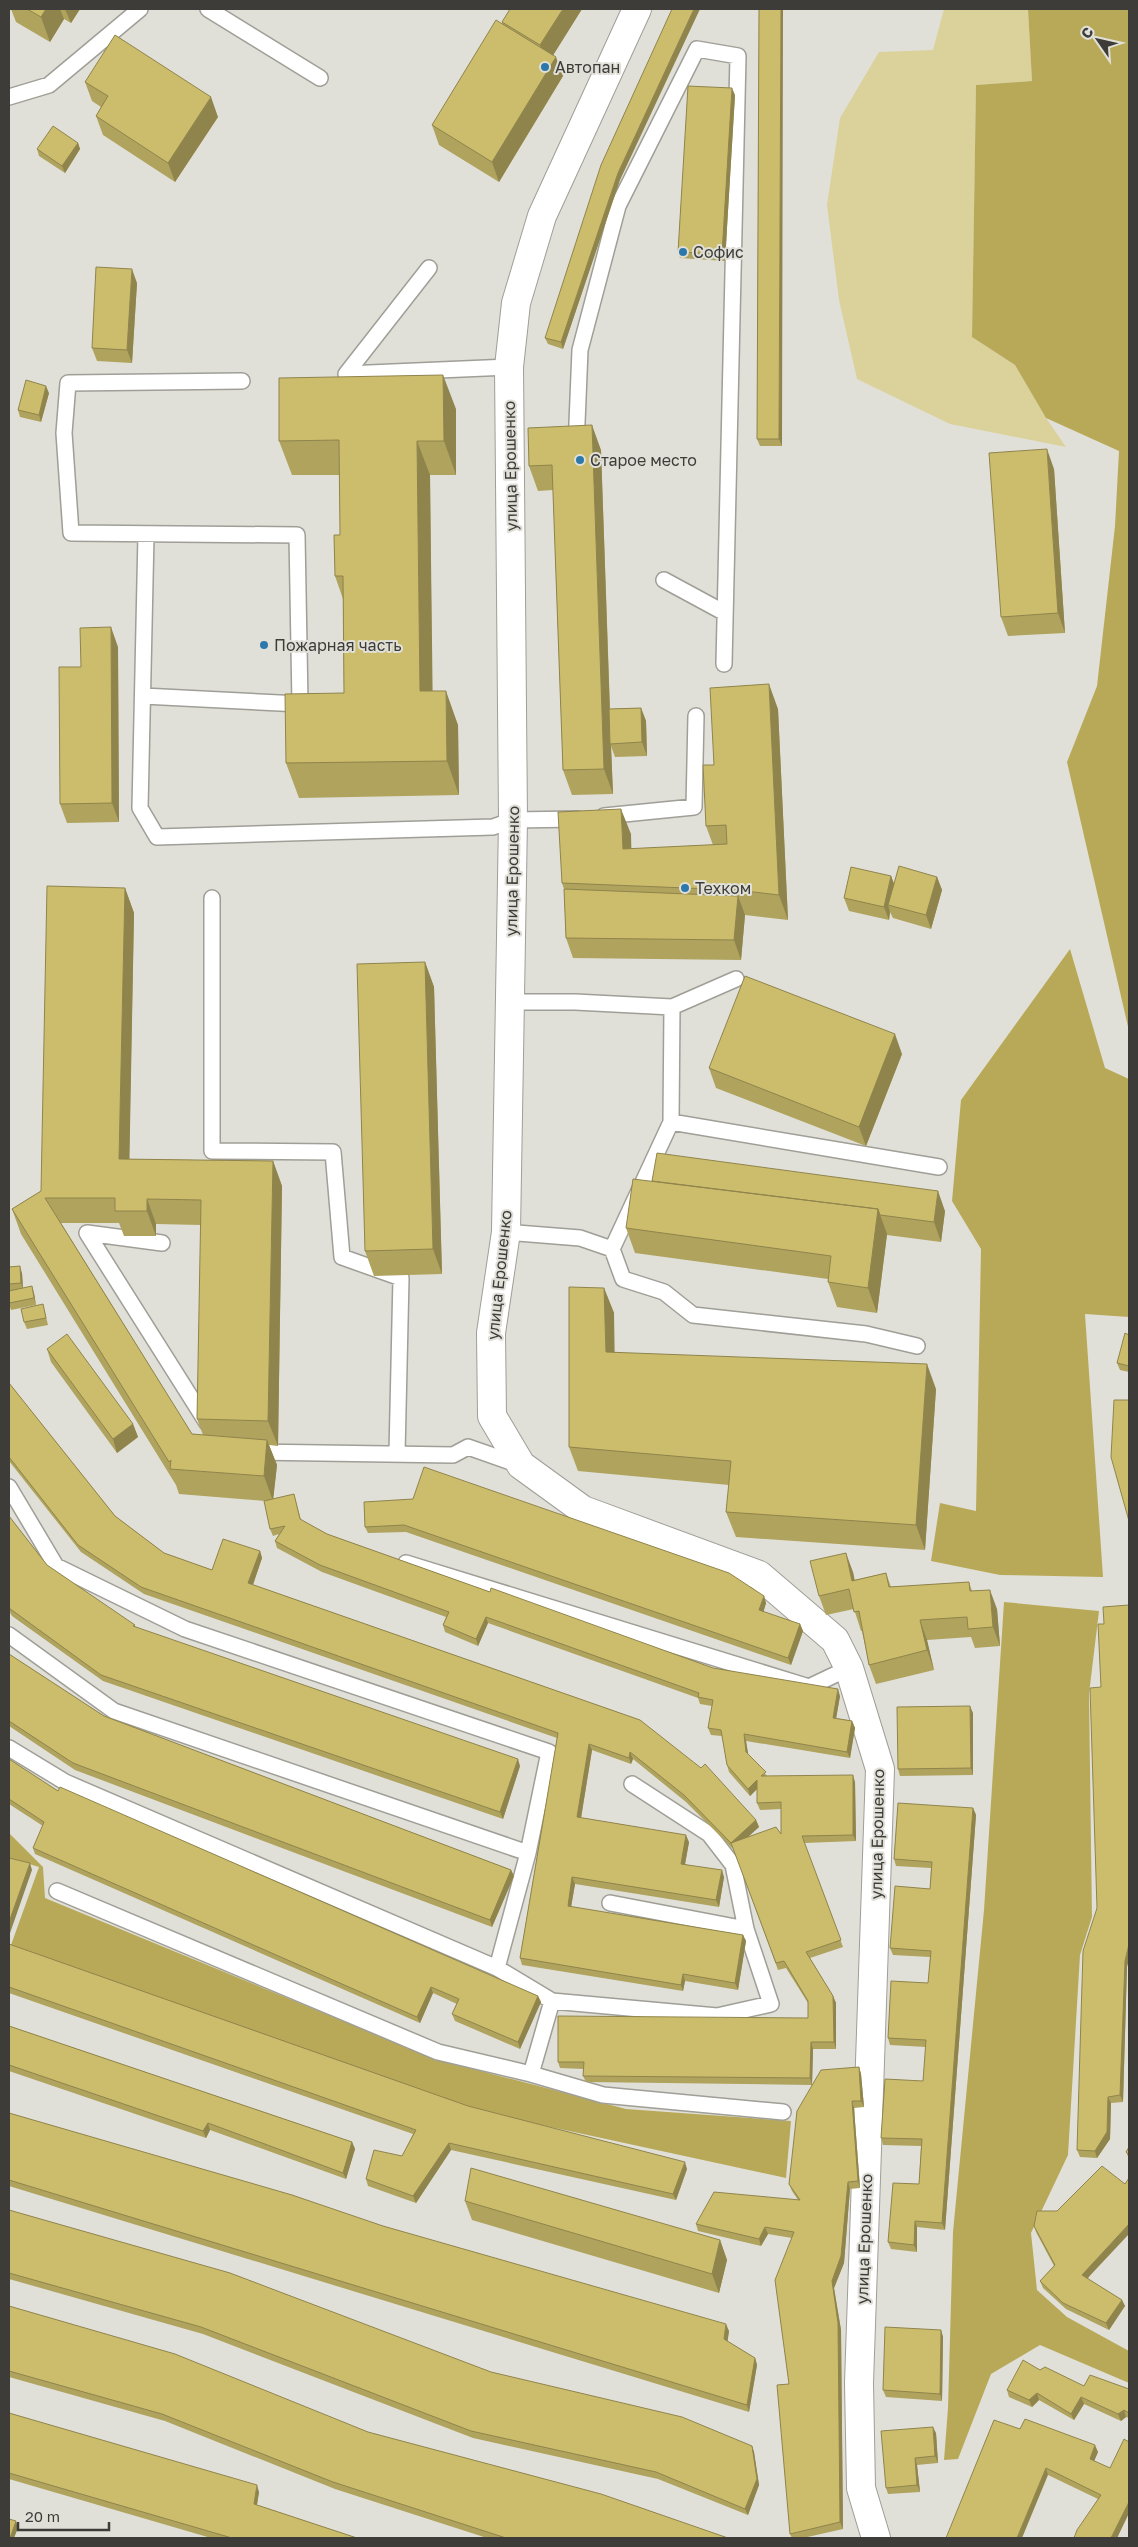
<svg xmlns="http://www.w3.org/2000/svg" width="1138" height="2547" font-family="'Golos Text',sans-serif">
	<rect width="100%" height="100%" fill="#e1e0d8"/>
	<!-- green -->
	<path fill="#dbd19b" d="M944 9H1028L1032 81 976 85 972 337 1015 365 1046 418 1066 447 950 424 857 379 839 300 827 205 840 118 879 52 933 50Z"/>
	<!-- forest -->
	<path fill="#b8a958" d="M1028 9H1129V1031L1067 762 1097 686 1115 526 1119 451 1046 418 1015 365 972 337 976 85 1032 81Z
		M1070 949 1105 1068 1129 1079V1317L1085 1314 1103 1577 1000 1575 931 1561 940 1503 976 1511 981 1249 952 1201 961 1100Z
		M1004 1602 1099 1611 1089 1694 1092 1917 1080 1955 1068 2155 1031 2233 1037 2290 1067 2317 1129 2351V2383L1040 2345 991 2374 958 2459 944 2460 948 2408 953 2232 984 1910Z
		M9 1833 43 1867 45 1898 435 2059 626 2109 791 2121 786 2178 472 2110 11 1945 39 1867 9 1858Z"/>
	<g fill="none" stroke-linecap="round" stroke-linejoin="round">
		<!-- lane casing -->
		<g stroke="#9f9e97" stroke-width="18">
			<path id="lane" d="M208 9 320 78
				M9 97 49 85 140 9
				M429 268 346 374 509 367
				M576 447 580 350 618 206 697 49 738 56 724 664
				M146 535 140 808 157 837 493 827 513 820 578 819
				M664 580 725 613
				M143 696 300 704 297 535 71 533 64 433 68 383 242 381
				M604 816 694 807 696 716
				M212 898V1151L333 1152 342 1257 401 1278 397 1453
				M510 1002H575L672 1007 736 979
				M671 1122 672 1007
				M506 1232 580 1238 612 1249 623 1279 664 1292 693 1315 866 1334 917 1346
				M162 1243 87 1233 207 1423
				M612 1249 671 1122 939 1167
				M252 1452 453 1455 468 1447 519 1465
				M9 1487 56 1566 185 1629 549 1752 528 1853 497 1968
				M406 1563 809 1687 849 1668
				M9 1635 114 1711 528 1853
				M9 1748 65 1782 497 1968 552 2001 717 2016 771 2004 746 1929 733 1865 709 1834 632 1784
				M57 1891 438 2052 531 2074 603 2095 783 2112
				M610 1903 746 1929
				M531 2074 552 2001"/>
		</g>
		<!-- street casing -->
		<g stroke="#9f9e97" stroke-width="30">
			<path id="street" d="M637 9 542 216 516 303 509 367 513 820 506 1232 491 1333 492 1416 521 1465 583 1510 759 1575 835 1640 849 1668 880 1769 859 2383 861 2488 876 2538"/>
		</g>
		<!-- lane -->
		<use href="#lane" stroke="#fff" stroke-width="15"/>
		<!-- street -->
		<use href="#street" stroke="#fff" stroke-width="28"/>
	</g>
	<!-- wall -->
	<path fill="#afa35d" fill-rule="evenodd" d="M11 9H80L71 23 64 19 50 42 16 22Z
		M582 9 553 55 563 76 499 182 439 145 432 125 502 24V22Z
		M759 9 782 446H760L757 439Z
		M85 82 218 117 175 182 103 135 96 116 101 107 92 101Z
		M735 95 725 261 680 258 678 252Z
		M78 143 80 149 65 173 39 156 37 149Z
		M620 180 563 349 548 344 545 338Z
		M137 283 132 363 97 361 92 348Z
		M49 393 41 422 20 417 18 410Z
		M456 409V475H430L432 691 458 725 459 795 299 798 286 763 344 693 343 599 335 576 340 535V475H292L279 441Z
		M601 450 610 709 641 708 646 721 647 756 615 757 611 746 613 794 572 795 563 770 553 490 538 491 529 466Z
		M1054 469 1065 633 1008 636 1001 617Z
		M118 647 119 822 67 823 60 804 81 667Z
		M778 709 788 920 745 915 741 960 573 958 566 938 564 889 562 883 631 834V849L713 845 706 826 714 765Z
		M891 876 894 884 937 877 942 890 931 929 893 918 890 912 889 920 849 911 844 898Z
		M125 888 134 913 129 1159 273 1161 282 1186 278 1446 269 1445 277 1465 273 1499 294 1494 301 1520 327 1534 490 1592 713 1668 840 1696 836 1718 852 1721 855 1728 850 1758 746 1741 748 1754 767 1776 855 1782 856 1841 804 1843 843 1947 810 1958 833 1996 836 2003V2049H813L812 2085 859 2067 861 2074 864 2107 854 2108 860 2188 850 2189 844 2263 834 2288 841 2330 843 2529 803 2538H792L790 2534 789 2384 792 2238 768 2234 761 2246 698 2231 696 2224 798 2200 792 2191 789 2184 812 2085 586 2082 583 2076V2069L560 2068 558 2062 808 2018V2003L786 1968 778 1970 734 1850 686 1802 633 1759 631 1764 592 1750 581 1818 689 1842 685 1864 724 1877 719 1907 575 1884 571 1907 743 1935 746 1941 738 1990 685 1981 683 1991 522 1965 520 1958 557 1738 144 1594 81 1552 9 1461V1383L115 1516 164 1553 212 1570 260 1551 262 1558 253 1585 640 1720 756 1820 759 1827 747 1837 781 1834V1809L760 1810 757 1803V1789L750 1796 729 1772 727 1765 722 1736 711 1735 708 1728 712 1706 700 1704 698 1698 488 1623 478 1646 445 1632 443 1625 446 1617 322 1572 277 1548 275 1541 279 1534 273 1536 270 1529 265 1501 179 1494 176 1485 21 1234 12 1209 41 1191ZM61 1223H119L124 1236H156V1224L201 1225 197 1419 203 1435 192 1434Z
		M425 962 434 987 442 1274 374 1276 365 1251Z
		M902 1054 866 1146 716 1088 709 1068Z
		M652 1181 945 1211 941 1242 887 1235 877 1313 837 1307 828 1282V1279L635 1253 626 1228Z
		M9 1267 22 1273 23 1288 34 1293 36 1305 11 1310 9 1304Z
		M604 1288 614 1313V1352L936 1389 925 1550 736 1537 726 1512 729 1485 578 1471 569 1447Z
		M43 1304 48 1325 27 1329 24 1322Z
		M1129 1335V1372L1120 1370 1117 1363Z
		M47 1349 133 1424 138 1437 117 1453 51 1362Z
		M364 1502 764 1596 766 1603 763 1612 800 1624 803 1631 791 1665 406 1532 368 1533 365 1527Z
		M9 1516 47 1565 136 1627 520 1766 503 1819 103 1681 12 1616 9 1611Z
		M853 1572 854 1580 886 1573 891 1587 969 1582 972 1591 997 1609 1000 1646 975 1648 971 1637 927 1640 934 1670 876 1684 869 1665 862 1631H861L854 1609 826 1615 819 1596Z
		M9 1654 104 1716 511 1870 514 1876 492 1927 75 1770 9 1726Z
		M1101 1687 1127 1967 1123 2102 1111 2103 1110 2139 1097 2158 1080 2157 1077 2150 1097 1908Z
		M973 1713V1775L900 1776 898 1769Z
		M9 1759 58 1791 538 1996 541 2002 520 2049 455 2021 452 2014 457 2004 433 1993 420 2023 35 1854 33 1848 43 1826 9 1804Z
		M973 1808 976 1815 945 2230 917 2227V2252L891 2249 888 2242 919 2184 921 2146 883 2145 881 2138 923 2081 926 2047 890 2045 888 2038 928 1983 930 1957 893 1955 890 1948 930 1889 931 1868 896 1866 894 1859Z
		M9 1944 468 2106 687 2169 676 2200 451 2150 416 2203 368 2186 366 2179 402 2156 413 2134 9 1993Z
		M9 2026 352 2142 355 2149 346 2179 210 2130 206 2138 9 2071Z
		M9 2113 729 2331 727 2341 755 2358 757 2365 749 2412 9 2186Z
		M1129 2147V2159L1126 2152Z
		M1125 2184 1088 2279 1122 2300 1125 2306 1109 2330 1066 2309 1043 2288 1040 2281 1054 2266 1036 2232 1034 2226 1057 2211Z
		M465 2201 720 2240 727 2260 719 2293 472 2220Z
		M9 2210 491 2372 752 2446 754 2452 759 2485 748 2515 658 2479 473 2438 203 2334 9 2279Z
		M9 2306 368 2432 728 2538H487L335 2489 165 2421 9 2377Z
		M941 2330 943 2337 942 2401 886 2397 883 2390Z
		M1040 2370 1084 2386 1129 2389V2418L1126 2417 1121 2421 1084 2404 1074 2420 1039 2400 1032 2407 1009 2397 1007 2390Z
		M9 2413 259 2492 257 2505 357 2538H211L9 2479Z
		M1020 2429 1098 2452 1094 2461 1110 2468 1129 2442V2513L1117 2538H1074L1098 2499 1048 2475Z
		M936 2433 938 2463 917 2465 920 2492 888 2494 886 2488Z"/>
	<!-- shaded-wall -->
	<path fill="#8f844c" d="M46 9H60L64 19 50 42 41 17Z
		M65 9H80L71 23Z
		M563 9H582L547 65 540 45Z
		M694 9H700L620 180 563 349 561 342 618 173Z
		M781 9H783L782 446 779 439Z
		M556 57 563 76 499 182 492 162Z
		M732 88 735 95 725 261 722 254Z
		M211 97 218 117 175 182 168 163Z
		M78 143 80 149 65 173 62 166Z
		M132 269 137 283 132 363 127 350Z
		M443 375 456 409V475L444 441Z
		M46 386 49 393 41 422 39 415Z
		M592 425 601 450 611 744H610L611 746 613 794 604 769Z
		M417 441 430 475 433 725 420 691Z
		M1047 449 1054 469 1065 633 1058 613Z
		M111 627 118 647 119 822 112 803Z
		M769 684 778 709 788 920 779 895Z
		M446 691 458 725 459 795 447 761Z
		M641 708 646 721 647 756 642 742Z
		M621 809 631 834 632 874 623 849Z
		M891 876 896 889 888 905 890 912 889 920 884 907Z
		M937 877 942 890 931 929 926 915Z
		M125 888 134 913 129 1184 119 1159Z
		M738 896 745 915 741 960 734 940Z
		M425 962 434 987 442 1274 433 1249Z
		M895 1034 902 1054 866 1146 859 1127Z
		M273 1161 282 1186 278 1446 268 1421Z
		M938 1191 945 1211 941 1242 934 1222Z
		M147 1199 156 1224V1236L147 1211Z
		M878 1209 887 1234 877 1313 868 1288Z
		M20 1266 22 1273 23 1290 21 1283Z
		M32 1286 34 1293 36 1305 34 1298Z
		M604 1288 614 1313 615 1377 606 1352Z
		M927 1364 936 1389 925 1550 916 1525Z
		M133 1424 138 1437 117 1453 113 1439Z
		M267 1440 277 1465 273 1501 264 1476Z
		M260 1551 262 1558 251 1590 248 1583Z
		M846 1553 853 1572 859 1600 852 1581Z
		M990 1590 997 1609 1000 1646 993 1627Z
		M764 1596 766 1603 762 1617 759 1610Z
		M486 1617 488 1623 478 1646 476 1639Z
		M920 1620 927 1640 934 1670 927 1650Z
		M800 1624 803 1631 791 1665 788 1658Z
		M838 1689 840 1696 835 1725 833 1718Z
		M970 1706 973 1713V1775L971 1768Z
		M852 1721 855 1728 850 1758 847 1752Z
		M744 1734 746 1741 749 1759 746 1752Z
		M589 1744 592 1750 580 1824 577 1817Z
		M630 1752 633 1759 631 1764 629 1758Z
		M518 1759 520 1766 503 1819 500 1812Z
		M853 1775 855 1782 856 1841 853 1835Z
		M757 1780 759 1787 750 1796 748 1789Z
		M973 1808 976 1815 945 2230 942 2223Z
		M756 1820 759 1827 734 1850 731 1843Z
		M686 1835 689 1842 684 1870 681 1864Z
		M30 1863 32 1870 9 1936V1922Z
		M511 1870 514 1876 492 1927 490 1920Z
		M722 1870 724 1877 719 1907 716 1900Z
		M572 1877 575 1884 570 1913 568 1906Z
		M743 1935 746 1941 738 1990 735 1983Z
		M1129 1944V1960L1127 1967 1123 2102 1120 2095 1125 1961Z
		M683 1974 685 1981 683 1991 681 1985Z
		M431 1987 433 1993 420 2023 417 2017Z
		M538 1996 541 2002 520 2049 518 2042Z
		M833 1996 836 2003V2049L834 2042Z
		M811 2042 813 2049 812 2085 810 2078Z
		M859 2067 861 2074 864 2107 861 2101Z
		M1108 2097 1111 2103 1110 2139 1097 2158 1095 2151Z
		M852 2101 854 2108 860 2188 858 2181Z
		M208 2123 210 2130 206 2138 203 2131Z
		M352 2142 355 2149 346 2179 343 2173Z
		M449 2143 451 2150 416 2203 413 2196Z
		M685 2162 687 2169 676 2200 673 2194Z
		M848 2182 850 2189 844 2263 834 2288 841 2330 843 2529 840 2522 832 2281Z
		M915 2221 917 2227V2252L914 2245Z
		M1129 2224V2234L1084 2282 1082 2275Z
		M765 2227 768 2234 761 2246 759 2239Z
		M720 2240 727 2260 719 2293 712 2274Z
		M1122 2300 1125 2306 1109 2330 1106 2323Z
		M726 2324 729 2331 727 2346 724 2339Z
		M941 2330 943 2337 942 2401 940 2394Z
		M755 2358 757 2365 749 2412 747 2405Z
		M1037 2393 1039 2400 1032 2407 1029 2400Z
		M1081 2397 1084 2404 1074 2420 1071 2414Z
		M1124 2410 1126 2417 1121 2421 1118 2414Z
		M933 2427 936 2433 938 2463 935 2456Z
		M1095 2445 1098 2452 1092 2466 1090 2459Z
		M752 2446 754 2452 759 2485 748 2515 745 2509Z
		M915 2458 917 2465 920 2492 917 2485Z
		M1046 2468 1048 2475 1022 2538H1017Z
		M257 2485 259 2492 256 2511 254 2504Z
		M1129 2502V2513L1117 2538H1111Z
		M16 2521 18 2528 14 2538H10Z"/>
	<!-- building -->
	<path fill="#ccbd6c" stroke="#8f844c" d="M27 9H46L41 17Z
		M510 9H563L540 45 502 22Z
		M672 9H694L618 173 561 342 545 338 601 165Z
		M759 9H781L779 439H757Z
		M496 20 556 57 492 162 432 125Z
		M115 35 211 97 168 163 96 116 108 96 85 82Z
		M688 86 732 88 722 254 678 252Z
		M53 126 78 143 62 166 37 149Z
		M96 267 132 269 127 350 92 348Z
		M443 375 444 441H417L420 691H446L447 761 286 763 285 694 344 693 343 576H335L334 535H340L339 440 279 441V378Z
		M26 380 46 386 39 415 18 410Z
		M592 425 604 769 563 770 552 465 529 466 528 428Z
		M1047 449 1058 613 1001 617 989 453Z
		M111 627 112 803 60 804 59 667H81L80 628Z
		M769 684 779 895 736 890 562 883 558 812 621 809 623 849 727 844 726 825 706 826 703 765H714L710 688Z
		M641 708 642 742 610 744 609 709Z
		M899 866 937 877 926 915 888 905Z
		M851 867 891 876 884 907 844 898Z
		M47 886 125 888 119 1159 273 1161 268 1421 197 1419 201 1200 147 1199V1211H115V1198H45L192 1434 267 1440 264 1476 170 1469 171 1460 169 1462 12 1209 41 1191Z
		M564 889 738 896 734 940 566 938Z
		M425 962 433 1249 365 1251 357 964Z
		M745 976 895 1034 859 1127 709 1068Z
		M657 1153 938 1191 934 1222 880 1215 878 1209 652 1181Z
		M633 1179 878 1209 868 1288 828 1282 831 1256 626 1228Z
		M20 1266 21 1283 9 1284V1267Z
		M32 1286 34 1298 9 1303V1291Z
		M569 1287 604 1288 606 1352 927 1364 916 1525 726 1512 731 1461 569 1447Z
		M43 1304 46 1318 24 1322 21 1309Z
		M1125 1333 1129 1335V1366L1117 1363Z
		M67 1334 133 1424 113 1439 47 1349Z
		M9 1383 115 1516 164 1553 212 1570 223 1539 260 1551 248 1583 640 1720 701 1768 705 1764 756 1820 731 1843 684 1795 630 1752 629 1758 589 1744 577 1817 686 1835 681 1864 722 1870 716 1900 572 1877 568 1906 743 1935 735 1983 683 1974 681 1985 520 1958 558 1733 141 1587 78 1545 9 1457Z
		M1114 1400H1129V1521L1111 1457Z
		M424 1467 729 1573 764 1596 759 1610 800 1624 788 1658 404 1525 365 1527 364 1502 413 1499Z
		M294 1494 300 1519 327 1534 490 1592 491 1588 713 1668 838 1689 833 1718 852 1721 847 1752 744 1734 746 1752 766 1772 761 1776 853 1775V1835L802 1836 841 1940 806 1952 833 1996 834 2042H811L810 2078 583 2076 584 2062H558V2016L808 2018V2001L784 1961 776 1963 731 1843 776 1827 781 1834V1802L757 1803V1780L748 1789 727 1765 721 1730 708 1728 713 1700 698 1697 699 1693 486 1617 476 1639 443 1625 449 1612 320 1565 275 1541 285 1526 270 1529 264 1501Z
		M9 1516 47 1565 135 1625 133 1626 518 1759 500 1812 101 1675 9 1608Z
		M846 1553 852 1581 886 1573 889 1587 969 1582 970 1591 990 1590 993 1627 968 1629 967 1617 920 1620 927 1650 869 1665 859 1611 854 1612 849 1589 819 1596 810 1561Z
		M1129 1605V1944L1125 1961 1120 2095 1108 2097 1107 2132 1095 2151 1077 2150 1083 1951 1097 1908 1090 1688 1101 1687 1098 1624H1104L1103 1607Z
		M9 1654 104 1716 511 1870 490 1920 73 1763 9 1721Z
		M970 1706 971 1768 898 1769 897 1707Z
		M9 1759 58 1791 60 1787 538 1996 518 2042 452 2014 459 1999 431 1987 417 2017 33 1848 44 1822 9 1799Z
		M898 1803 973 1808 942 2223 915 2221 914 2245 888 2242 893 2183 919 2184 922 2139 881 2138 885 2079 923 2081 926 2040 888 2038 891 1981 928 1983 931 1951 890 1948 895 1886 930 1889 932 1862 894 1859Z
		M9 1858 30 1863 9 1922Z
		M9 1944 468 2106 685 2162 673 2194 449 2143 413 2196 366 2179 374 2150 402 2156 416 2130 9 1987Z
		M9 2026 352 2142 343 2173 208 2123 203 2131 9 2065Z
		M859 2067 861 2101H852L858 2181 848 2182 841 2256 832 2281 838 2323 840 2522 790 2534 777 2385 789 2384 775 2280 794 2232 765 2227 759 2239 696 2224 714 2192 800 2200 789 2184 797 2111 821 2070Z
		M9 2113 292 2195 383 2226 726 2324 724 2339 755 2358 747 2405 9 2180Z
		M1129 2147V2155L1126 2152Z
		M1102 2166 1125 2184 1129 2178V2224L1082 2275 1122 2300 1106 2323 1063 2303 1040 2281 1055 2265 1034 2226 1037 2211H1057Z
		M471 2168 720 2240 712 2274 465 2201Z
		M9 2210 230 2273 491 2372 682 2417 752 2446 757 2479 745 2509 656 2472 471 2431 201 2327 9 2273Z
		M9 2306 175 2354 368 2432 601 2494 728 2538H506L333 2482 162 2414 9 2371Z
		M885 2327 941 2330 940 2394 883 2390Z
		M1023 2360 1040 2370 1045 2367 1084 2386 1090 2375 1129 2389V2413L1124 2410 1118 2414 1081 2397 1071 2414 1037 2393 1029 2400 1007 2390Z
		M9 2413 257 2485 254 2504 357 2538H232L9 2473Z
		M1025 2419 1095 2445 1090 2459 1110 2468 1124 2439 1129 2442V2502L1111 2538H1074L1077 2530 1101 2495 1046 2468 1017 2538H946L994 2420 1020 2429Z
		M933 2427 935 2456 915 2458 917 2485 886 2488 881 2431Z
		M9 2519 16 2521 10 2538H9Z"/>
	<!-- markers -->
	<g fill="#2d78ab" stroke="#e1e0d8" stroke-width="2">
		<circle cx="545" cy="67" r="5"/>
		<circle cx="683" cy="252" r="5"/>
		<circle cx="580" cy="460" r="5"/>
		<circle cx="264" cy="645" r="5"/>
		<circle cx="685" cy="888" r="5"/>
	</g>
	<g text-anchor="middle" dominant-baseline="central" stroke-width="4" stroke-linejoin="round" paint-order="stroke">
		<!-- poi labels -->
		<g font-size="16" fill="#3d3c39" stroke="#e1e0d8" text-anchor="start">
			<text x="555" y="67">Автопан</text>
			<text x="693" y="252">Софис</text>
			<text x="590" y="460">Старое место</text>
			<text x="274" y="645">Пожарная часть</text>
			<text x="695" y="888">Техком</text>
		</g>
		<!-- street labels -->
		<g font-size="16" fill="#3d3c39" stroke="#e1e0d8">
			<text transform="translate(510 466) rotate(-91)">улица Ерошенко</text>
			<text transform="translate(512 871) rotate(-89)">улица Ерошенко</text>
			<text transform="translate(499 1275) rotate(-84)">улица Ерошенко</text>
			<text transform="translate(877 1834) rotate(-89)">улица Ерошенко</text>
			<text transform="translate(864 2239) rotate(-88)">улица Ерошенко</text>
		</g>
	</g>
	<!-- border -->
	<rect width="1138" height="2547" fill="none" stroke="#3d3c39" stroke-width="20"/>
	<!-- north arrow -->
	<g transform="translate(1098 40) rotate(304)" stroke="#e1e0d8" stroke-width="4" paint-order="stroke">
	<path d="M0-4L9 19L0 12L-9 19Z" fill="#3d3c39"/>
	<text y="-8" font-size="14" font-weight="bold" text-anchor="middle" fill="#3d3c39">С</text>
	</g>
	<!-- scale -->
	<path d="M18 2522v8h91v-8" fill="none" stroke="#3d3c39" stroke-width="2.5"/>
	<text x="25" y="2522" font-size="15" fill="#3d3c39" stroke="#e1e0d8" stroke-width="4" paint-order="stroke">20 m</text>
</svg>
